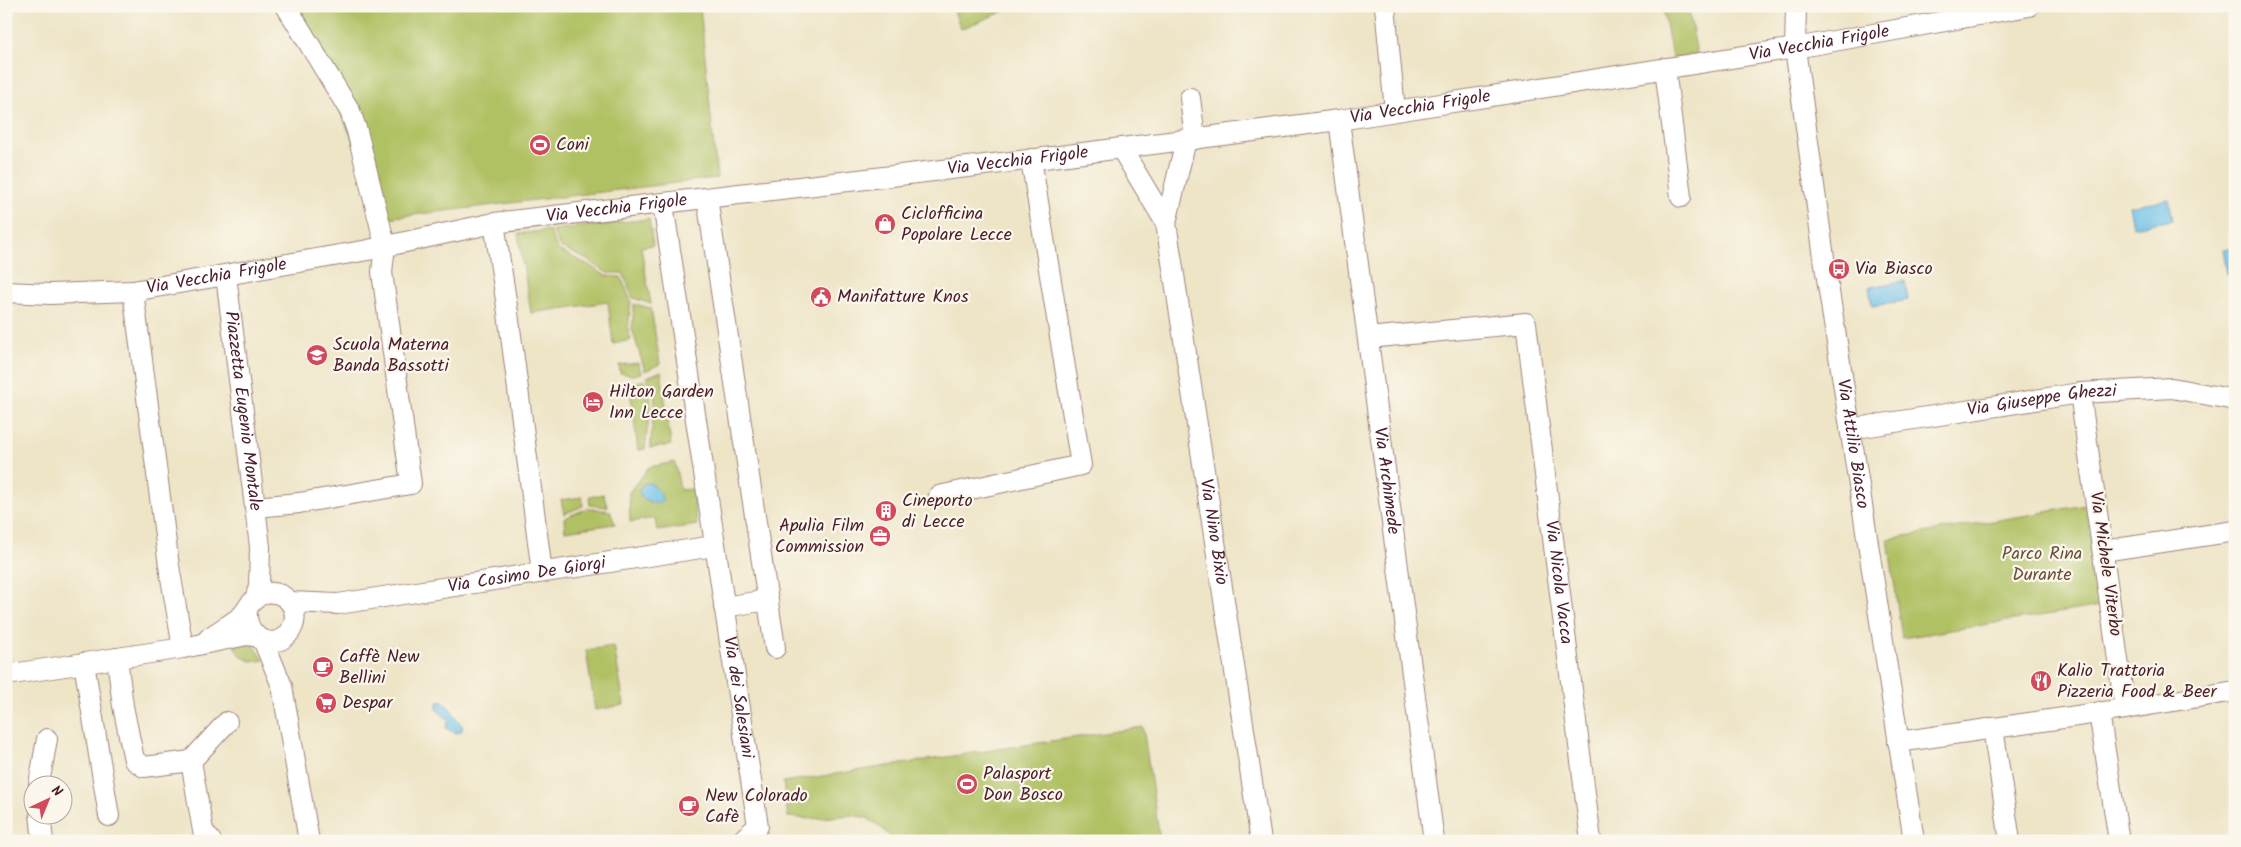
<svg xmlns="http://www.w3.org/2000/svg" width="2241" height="847" font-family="Kalam,sans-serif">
	<rect width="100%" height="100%" fill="#fbf7ec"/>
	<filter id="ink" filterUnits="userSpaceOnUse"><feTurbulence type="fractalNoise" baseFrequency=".02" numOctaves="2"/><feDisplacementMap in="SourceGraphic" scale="10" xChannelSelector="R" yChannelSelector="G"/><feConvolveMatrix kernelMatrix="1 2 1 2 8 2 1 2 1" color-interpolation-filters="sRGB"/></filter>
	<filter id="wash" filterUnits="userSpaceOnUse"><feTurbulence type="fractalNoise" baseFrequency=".0096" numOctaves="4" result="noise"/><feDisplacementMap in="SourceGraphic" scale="20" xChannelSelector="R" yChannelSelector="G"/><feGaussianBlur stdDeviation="1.12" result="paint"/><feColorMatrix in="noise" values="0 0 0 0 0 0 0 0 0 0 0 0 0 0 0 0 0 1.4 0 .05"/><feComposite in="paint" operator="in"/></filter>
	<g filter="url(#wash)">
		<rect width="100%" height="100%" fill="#eee5c7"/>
		<!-- green -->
		<path fill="#b0c164" stroke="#7d7048" d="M294 6H700L717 178 387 218Z
			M952 6H1016L961 29Z
			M1663 6H1688L1697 54 1672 58Z
			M649 219 653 245 641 247 651 304 633 298 623 273H607L590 261 560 247 552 230Z
			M549 230 558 250 589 265 606 276 621 277 631 301 628 329 631 340 613 344 608 302 531 313 518 234Z
			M634 304 651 308 660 364 645 371 632 329Z
			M638 363 641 373 633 375 620 373 619 365Z
			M661 371 671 445 650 448 655 400 647 377Z
			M644 380 651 400 645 449 638 450 629 382H638Z
			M675 462 680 490 692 489 697 525 657 531 655 518 630 522 629 492 649 467Z
			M603 494 608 507 590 505 589 497Z
			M582 497 583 506 564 514 561 500Z
			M2086 505 2101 606 1902 638 1888 539Z
			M588 508 610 511 615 524 565 531 564 518Z
			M253 644 264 660C251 664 239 658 234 645Z
			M614 646 624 705 595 710 586 650Z
			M1143 727 1160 841H894L882 828 867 818 851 815 811 819 788 817 783 782Z"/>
		<!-- water -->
		<path fill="#6dc0e9" stroke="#5c708a" d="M2169 199 2173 220 2133 227 2129 206Z
			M2235 247V272L2227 274 2223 249Z
			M1905 281 1908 300 1872 306 1869 287Z
			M644 483H651L659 492 663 500 660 503H652L641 497 639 490Z
			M441 701C455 710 453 717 463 726L461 732 455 733 446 728 449 720 437 710V703Z"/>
	</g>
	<g filter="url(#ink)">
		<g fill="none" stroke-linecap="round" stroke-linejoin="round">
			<!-- minor casing -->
			<g stroke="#9c8279" stroke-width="22">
				<g id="minor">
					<path d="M1385 6 1395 111"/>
					<path id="s1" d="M1796 6 1795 48 1826 272 1914 841"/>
					<path d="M1665 68 1681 197"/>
					<path d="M1190 98 1195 139"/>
					<path id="s2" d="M1339 120 1434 841"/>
					<path id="s3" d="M1121 148 1166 223 1261 841"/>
					<path d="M707 198 775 648"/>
					<path id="s4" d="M663 204 758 826 741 841"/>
					<path d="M494 223 508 313 542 572"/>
					<path d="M1166 223 1186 140"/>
					<path id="s5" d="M226 276 260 547 259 585 256 597"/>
					<path d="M133 291 169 566 183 648"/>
					<path id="s6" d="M6 292 50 294 133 291 368 250 494 223 1052 157 1339 120 1795 48 2029 6"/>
					<path id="s7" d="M1368 338 1526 323 1591 841"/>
					<path id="s8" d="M1850 429 2080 393 2172 388 2235 400"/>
					<path d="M939 496 1081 465 1031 159"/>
					<path d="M255 507 299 503 411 484 382 272 385 245 357 131 350 111 286 6"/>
					<path d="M2103 551 2235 531"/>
					<path id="s9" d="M290 602 338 604 714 546"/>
					<path d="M724 607 768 600"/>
					<path d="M208 639C218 631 230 625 240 617 246 613 247 607 252 602 262 590 278 590 289 601 295 608 296 618 293 626 282 654 244 642 247 611"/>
					<path d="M263 640 282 686 309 841"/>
					<path d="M117 658 123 706 134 760 144 767 191 761 203 831 211 841"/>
					<path d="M84 663 109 816"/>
					<path d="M6 675 183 648 247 635 255 636"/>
					<path d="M2125 709 2235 691"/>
					<path d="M2099 712 2119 841"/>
					<path d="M1993 728 2010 841"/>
					<path d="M1898 742 2125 709 2080 393"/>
					<path d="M191 761 227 722"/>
					<path d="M39 784 47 739"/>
					<path d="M40 814 43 841"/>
				</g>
			</g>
			<!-- minor -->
			<use href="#minor" stroke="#fff" stroke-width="20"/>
		</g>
	</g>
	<!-- icons -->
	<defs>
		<g id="stadium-disc" transform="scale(1.125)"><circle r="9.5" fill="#d1495b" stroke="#fbf7ec"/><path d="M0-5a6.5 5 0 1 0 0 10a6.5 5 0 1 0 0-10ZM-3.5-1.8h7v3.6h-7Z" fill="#fff"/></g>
		<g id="shop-disc" transform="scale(1.125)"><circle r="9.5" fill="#d1495b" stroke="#fbf7ec"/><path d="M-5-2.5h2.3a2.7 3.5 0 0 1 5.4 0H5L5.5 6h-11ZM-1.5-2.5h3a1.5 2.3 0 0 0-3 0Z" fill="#fff"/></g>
		<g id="bus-disc" transform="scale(1.125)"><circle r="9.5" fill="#d1495b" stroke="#fbf7ec"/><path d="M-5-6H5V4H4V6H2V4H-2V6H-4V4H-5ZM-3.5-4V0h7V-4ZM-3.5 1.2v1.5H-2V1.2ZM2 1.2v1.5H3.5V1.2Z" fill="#fff"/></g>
		<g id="civic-disc" transform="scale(1.125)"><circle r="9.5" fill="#d1495b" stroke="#fbf7ec"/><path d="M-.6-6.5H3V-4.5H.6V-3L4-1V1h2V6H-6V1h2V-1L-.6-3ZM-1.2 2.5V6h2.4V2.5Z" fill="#fff"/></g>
		<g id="school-disc" transform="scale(1.125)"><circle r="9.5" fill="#d1495b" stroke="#fbf7ec"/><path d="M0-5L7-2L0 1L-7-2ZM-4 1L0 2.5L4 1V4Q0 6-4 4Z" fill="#fff"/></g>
		<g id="hotel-disc" transform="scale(1.125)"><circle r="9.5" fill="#d1495b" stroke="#fbf7ec"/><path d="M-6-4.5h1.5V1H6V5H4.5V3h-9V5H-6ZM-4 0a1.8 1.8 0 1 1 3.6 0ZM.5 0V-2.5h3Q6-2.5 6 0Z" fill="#fff"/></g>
		<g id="building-disc" transform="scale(1.125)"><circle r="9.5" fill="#d1495b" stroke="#fbf7ec"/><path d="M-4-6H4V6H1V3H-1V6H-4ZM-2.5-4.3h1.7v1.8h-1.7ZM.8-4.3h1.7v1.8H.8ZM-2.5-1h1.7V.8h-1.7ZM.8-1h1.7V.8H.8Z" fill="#fff"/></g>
		<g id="office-disc" transform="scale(1.125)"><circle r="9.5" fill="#d1495b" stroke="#fbf7ec"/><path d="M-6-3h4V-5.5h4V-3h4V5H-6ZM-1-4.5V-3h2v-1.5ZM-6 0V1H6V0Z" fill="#fff"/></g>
		<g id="cafe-disc" transform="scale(1.125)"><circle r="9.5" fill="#d1495b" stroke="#fbf7ec"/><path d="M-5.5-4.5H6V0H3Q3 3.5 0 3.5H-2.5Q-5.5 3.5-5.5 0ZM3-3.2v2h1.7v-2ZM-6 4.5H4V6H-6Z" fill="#fff"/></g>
		<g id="restaurant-disc" transform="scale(1.125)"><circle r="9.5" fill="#d1495b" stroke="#fbf7ec"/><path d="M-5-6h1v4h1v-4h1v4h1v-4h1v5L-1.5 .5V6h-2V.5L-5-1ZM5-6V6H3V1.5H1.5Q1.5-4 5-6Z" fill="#fff"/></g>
		<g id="supermarket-disc" transform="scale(1.125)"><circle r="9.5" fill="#d1495b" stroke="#fbf7ec"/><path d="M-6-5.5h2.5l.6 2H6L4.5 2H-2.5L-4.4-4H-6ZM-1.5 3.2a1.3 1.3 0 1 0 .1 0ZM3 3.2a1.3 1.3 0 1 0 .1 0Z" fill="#fff"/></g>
	</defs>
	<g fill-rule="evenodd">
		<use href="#stadium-disc" x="540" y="145"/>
		<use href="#shop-disc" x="885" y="224"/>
		<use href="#bus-disc" x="1839" y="269"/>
		<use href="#civic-disc" x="821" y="297"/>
		<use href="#school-disc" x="317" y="355"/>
		<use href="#hotel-disc" x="593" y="402"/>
		<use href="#building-disc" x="886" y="511"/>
		<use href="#office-disc" x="880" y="536"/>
		<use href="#cafe-disc" x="323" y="667"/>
		<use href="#restaurant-disc" x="2041" y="681"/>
		<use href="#supermarket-disc" x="326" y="703"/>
		<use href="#stadium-disc" x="967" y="784"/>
		<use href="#cafe-disc" x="689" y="806"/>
	</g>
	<g text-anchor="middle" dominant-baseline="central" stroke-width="4.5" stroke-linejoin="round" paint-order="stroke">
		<!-- street labels -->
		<g font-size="18" fill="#4a1f2b" stroke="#fbf7ec">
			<text stroke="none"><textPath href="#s6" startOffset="1832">Via Vecchia Frigole</textPath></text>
			<text stroke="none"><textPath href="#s6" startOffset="1428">Via Vecchia Frigole</textPath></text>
			<text stroke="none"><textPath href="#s6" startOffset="1022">Via Vecchia Frigole</textPath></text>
			<text stroke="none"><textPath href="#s6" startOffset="618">Via Vecchia Frigole</textPath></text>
			<text stroke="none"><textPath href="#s6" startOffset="212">Via Vecchia Frigole</textPath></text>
			<text stroke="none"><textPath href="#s8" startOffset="194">Via Giuseppe Ghezzi</textPath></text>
			<text stroke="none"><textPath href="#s5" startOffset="136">Piazzetta Eugenio Montale</textPath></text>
			<text stroke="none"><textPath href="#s1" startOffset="442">Via Attilio Biasco</textPath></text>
			<text stroke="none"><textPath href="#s2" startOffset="364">Via Archimede</textPath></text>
			<text stroke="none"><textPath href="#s3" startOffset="400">Via Nino Bixio</textPath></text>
			<text transform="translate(2105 564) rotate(82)">Via Michele Viterbo</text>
			<text stroke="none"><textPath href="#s9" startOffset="239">Via Cosimo De Giorgi</textPath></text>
			<text stroke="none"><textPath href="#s7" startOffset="420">Via Nicola Vacca</textPath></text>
			<text stroke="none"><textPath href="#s4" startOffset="499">Via dei Salesiani</textPath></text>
		</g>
		<!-- poi labels -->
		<g font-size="18" fill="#4a1f2b" stroke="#fbf7ec" text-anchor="start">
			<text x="556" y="145">Coni</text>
			<text x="901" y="214">Ciclofficina<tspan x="901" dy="21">Popolare Lecce</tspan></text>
			<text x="1855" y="269">Via Biasco</text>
			<text x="837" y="297">Manifatture Knos</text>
			<text x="333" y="345">Scuola Materna<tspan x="333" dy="21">Banda Bassotti</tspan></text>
			<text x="609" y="392">Hilton Garden<tspan x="609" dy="21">Inn Lecce</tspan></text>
			<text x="902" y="501">Cineporto<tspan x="902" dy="21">di Lecce</tspan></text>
			<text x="864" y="526" text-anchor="end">Apulia Film<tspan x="864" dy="21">Commission</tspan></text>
			<text x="339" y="657">Caffè New<tspan x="339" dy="21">Bellini</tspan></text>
			<text x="2057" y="671">Kalio Trattoria<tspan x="2057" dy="21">Pizzeria Food &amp; Beer</tspan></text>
			<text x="342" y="703">Despar</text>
			<text x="983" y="774">Palasport<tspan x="983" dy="21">Don Bosco</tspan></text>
			<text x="705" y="796">New Colorado<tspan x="705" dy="21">Cafè</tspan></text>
		</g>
		<!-- park labels -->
		<g font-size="18" fill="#69503c" stroke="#fbf7ec">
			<text x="2042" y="554">Parco Rina<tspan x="2042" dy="21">Durante</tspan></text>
		</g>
	</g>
	<!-- margin -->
	<rect width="2241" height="847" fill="none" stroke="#fbf7ec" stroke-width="25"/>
	<!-- north arrow -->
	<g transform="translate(48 800) rotate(44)"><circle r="24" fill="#fbf7ec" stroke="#b4a19f"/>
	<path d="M0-4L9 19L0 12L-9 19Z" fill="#d1495b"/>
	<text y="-8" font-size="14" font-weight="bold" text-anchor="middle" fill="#4a1f2b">N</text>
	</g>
</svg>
